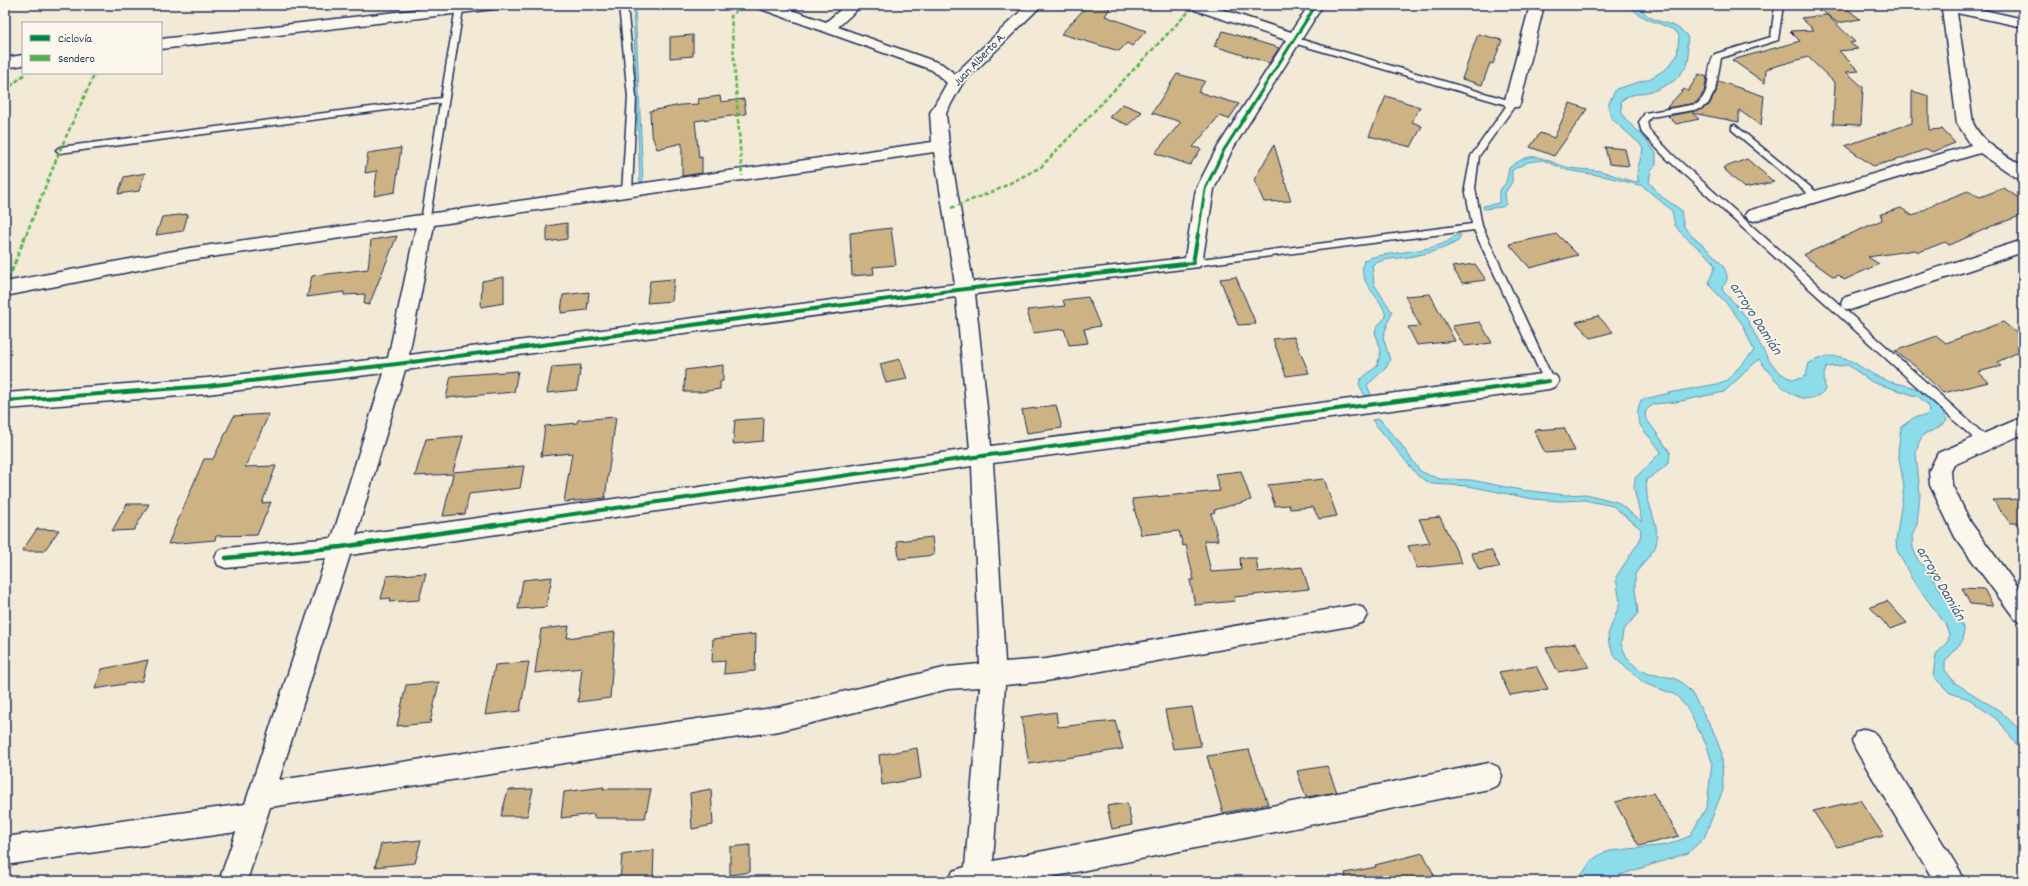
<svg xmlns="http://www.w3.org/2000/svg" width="2028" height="886" font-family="Dekko,sans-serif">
	<rect width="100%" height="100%" fill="#f2e9d7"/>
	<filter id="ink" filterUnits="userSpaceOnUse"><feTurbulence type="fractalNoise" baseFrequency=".025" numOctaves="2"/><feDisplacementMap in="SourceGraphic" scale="8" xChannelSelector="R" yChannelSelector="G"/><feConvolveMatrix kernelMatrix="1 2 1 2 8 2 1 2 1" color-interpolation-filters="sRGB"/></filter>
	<g filter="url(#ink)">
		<!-- water -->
		<path fill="#8cdcea" stroke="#5f97b2" d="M633 5H635L643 181 640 182Z
			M1630 5H1641C1643 25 1679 19 1688 38L1687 45 1689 57 1687 66 1674 81 1656 90 1628 96 1621 101 1622 113 1626 120 1641 134 1656 153V165L1651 170 1649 182 1662 197 1681 210C1682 216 1682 223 1685 228 1693 241 1743 270 1722 287L1723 291C1730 299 1739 307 1745 316 1757 334 1776 393 1806 376L1809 363C1846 345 1853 367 1883 379 1893 384 1905 384 1915 388 1928 394 1942 408 1947 421L1936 429 1924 434 1919 442 1916 453 1920 494 1917 524 1912 536 1913 548 1918 560 1933 578 1964 629 1963 640 1945 662V670L1955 683 2000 711 2019 729 2023 736V755L2003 726 1995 718 1969 699 1950 693 1933 676 1936 655 1948 641 1949 635 1946 625 1912 579 1897 550 1896 541 1904 487 1898 452 1901 427 1915 417 1925 416 1929 412 1928 405 1919 397 1872 382 1848 365 1827 367 1824 374 1825 390C1801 415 1772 378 1759 359L1724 392 1676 402 1654 404 1646 410 1645 417 1670 452 1669 463 1662 469 1646 480 1647 496 1656 526 1657 540 1655 548 1635 574V589L1638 613 1623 631 1621 644 1627 658 1637 668 1649 674 1674 678 1681 682 1691 692 1712 728 1722 754 1723 790 1704 838 1688 853 1601 881H1583L1581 876 1591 861 1601 854 1610 851 1667 845 1690 836 1707 806 1712 762 1707 746 1687 708 1676 695 1644 683 1616 658 1609 644 1608 634 1620 603 1616 577 1640 540 1641 529 1613 506 1584 500 1560 501 1533 499 1469 486 1431 484 1418 476 1372 420 1380 419 1389 431 1398 440 1420 471 1431 476 1440 479 1471 480 1521 490 1566 495 1586 494 1617 502 1642 522 1634 489 1635 478 1661 452C1649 432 1630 427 1641 400L1674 392 1717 384 1727 380 1754 351 1743 325 1729 306 1710 286 1709 281 1715 267 1712 260 1680 232 1675 225 1672 211 1643 186 1603 176 1566 170 1543 160 1528 162 1512 170V182L1505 193 1506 204 1502 207 1484 209 1483 206 1499 203V191L1506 183 1509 168C1533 149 1539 158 1563 166 1574 170 1588 169 1600 171 1613 174 1625 181 1639 182 1634 171 1641 161 1643 149L1640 144 1611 118 1608 105 1616 89 1649 79 1666 69 1677 56 1679 36C1677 25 1638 22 1630 5Z
			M1456 235H1461L1458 241C1444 250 1425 254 1408 257 1395 259 1384 258 1372 265L1374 284 1392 312 1383 337 1390 360 1386 368 1367 385 1371 395 1365 396 1359 384 1360 380 1377 366 1381 350 1375 332 1377 326 1386 317C1383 296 1356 285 1364 260 1388 250 1439 254 1456 235Z"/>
		<!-- building -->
		<path fill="#cdb383" stroke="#1b2f5e" d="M1088 5 1110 8 1105 16 1146 31 1132 46 1127 43 1119 51 1061 34Z
			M1814 5H1842L1860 19 1838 23Z
			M1827 15 1855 42 1850 43 1858 49 1839 51 1859 71 1846 72 1863 87 1861 125 1833 124 1835 83 1808 57 1766 69 1765 83 1732 60 1800 41 1790 31 1814 30 1801 18Z
			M1223 31 1279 48 1269 63 1214 46Z
			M1478 34 1502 40 1493 64 1490 63 1482 85 1462 79Z
			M693 35V56L670 58V37Z
			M1177 74 1205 81 1198 92 1239 104 1229 119 1219 116 1193 147 1201 149 1190 165 1155 153 1181 122 1152 113Z
			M1699 74 1707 77 1704 92 1696 103 1666 108 1684 89 1688 91Z
			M1718 81 1764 96 1761 126 1739 110V122L1692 113 1699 119 1676 124 1668 116 1700 110 1709 105 1716 92Z
			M1912 91 1929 96V130L1942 129 1955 143 1932 152 1927 149 1900 159 1873 166 1845 146 1912 123Z
			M720 96 721 102 744 99 746 114 695 121 699 158 702 157V173L682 176V143L657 149 651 133 650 111 681 105 699 104 698 99Z
			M1386 96 1420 107 1412 122 1422 126 1411 147 1369 136Z
			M1570 103 1587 109 1554 156 1530 147 1540 133 1554 138Z
			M1123 104 1142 112 1128 125 1109 117Z
			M1274 145 1291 201 1264 202 1254 180Z
			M1605 147 1625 149 1629 166 1609 164Z
			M401 148 395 192 374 196 377 171 365 173 368 153Z
			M1747 159 1774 182 1744 188 1723 168Z
			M145 173 139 191 118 194 124 177Z
			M2004 188 2023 201V215L1992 226 1950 245 1945 242 1919 252 1915 250 1868 257 1879 264 1844 280 1839 275 1834 277 1803 255 1882 220 1881 214 1901 208 1913 216 1937 203 1968 191 1980 197Z
			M188 214 183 231 156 235 162 217Z
			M567 223V239L547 242V226Z
			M891 228 896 265 873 267 874 274 852 276 850 233Z
			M1557 234 1578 255 1530 268 1509 244Z
			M397 236 369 305 364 304 365 294 344 295V292L307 297 312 276 368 269 371 240Z
			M1475 264 1486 280 1462 283 1452 267Z
			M504 277V303L481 307 482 281Z
			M1236 277 1256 324 1238 325 1220 279Z
			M674 279 672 301 647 303 650 281Z
			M589 292 587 310 561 313 563 295Z
			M1430 294 1455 341 1417 345 1408 327 1420 326 1405 296Z
			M1088 297 1100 326 1084 329 1088 343 1069 345 1064 329 1033 333 1027 310 1065 306 1063 300Z
			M1598 316 1613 332 1591 338 1576 322Z
			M1480 322 1492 343 1464 346 1452 326Z
			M2003 322 2023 338V350L1997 362 2001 366 1978 372 1989 382 1943 393 1916 367 1895 351 1937 336 1946 343Z
			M1294 337 1309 373 1286 376 1273 339Z
			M900 359 907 379 886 383 880 364Z
			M581 365 577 390 547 393 552 367Z
			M723 365V381L720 382V389L700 392H684L685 370Z
			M518 371 514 392 446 398 451 376Z
			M1056 405 1062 428 1027 433 1022 410Z
			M269 414 245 467 276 466 262 503 271 502 257 535 216 536 215 540 168 544 204 459H213L234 416Z
			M616 417 605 498 564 502 572 453 541 456 545 426 577 423 578 420Z
			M764 418 763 441 733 444 735 420Z
			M1564 428 1575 451 1545 453 1534 430Z
			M463 436 453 472 524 466 520 488 469 494 465 514 443 516 453 474 415 476 426 439Z
			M1241 471 1251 500 1214 510 1215 512 1211 513 1218 540 1204 541 1211 572 1241 570 1240 558H1256L1258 572 1302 567 1309 589 1234 597 1235 601 1195 605 1190 580H1194L1186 545 1183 546 1179 531 1141 535 1132 499 1220 491 1215 474Z
			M1324 479 1337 516 1319 519 1313 507 1290 509 1289 505 1275 506 1268 485Z
			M2023 499V523H2010L1993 500Z
			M127 504H149L134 530 112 531Z
			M1440 517 1462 563 1417 568 1408 546 1430 543 1419 519Z
			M37 529 59 530 44 551H22Z
			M932 537 934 555 899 559 897 541Z
			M1491 550 1500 567 1479 570 1471 553Z
			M426 573 419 600 389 602 391 598 381 599 387 576Z
			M552 577 546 607 518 609 523 580Z
			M1962 588 1984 589 1993 606 1970 604Z
			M1887 601 1907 623 1890 629 1870 607Z
			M569 626 567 638 615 632 610 698 578 702 582 668 535 673 541 629Z
			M756 634 755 671 724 674 725 661 712 662 713 639Z
			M1576 643 1589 667 1558 672 1546 648Z
			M148 660 142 681 95 689 102 669Z
			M529 662 520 711 485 715 495 665Z
			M1536 666 1548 689 1510 695 1499 672Z
			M439 682 430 723 397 726 406 685Z
			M1192 707 1201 746 1173 749 1165 710Z
			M1056 712 1058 727 1115 721 1123 749 1029 764 1021 717Z
			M917 748 921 778 882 785 879 755Z
			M1249 750 1268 804 1223 813 1207 756Z
			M1327 766 1337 792 1306 797 1297 771Z
			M604 787 603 789H651L645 818H594V814L561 818 564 792Z
			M533 789 527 816H501L508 790Z
			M711 789 713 825 692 829 690 793Z
			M1653 793 1679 836 1639 846 1615 802Z
			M1860 800 1884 836 1837 847 1813 811Z
			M1127 803 1132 825 1112 829 1107 806Z
			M421 840 415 863 375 867 381 844Z
			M750 845V872L730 875V847Z
			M654 850 653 881H620L622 855Z
			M1423 853 1437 881H1346L1345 873 1376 867 1375 865Z"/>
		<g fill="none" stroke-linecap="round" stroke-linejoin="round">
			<!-- lane casing -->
			<g stroke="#1b2f5e" stroke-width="3">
				<path id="lane" d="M619 5H627L636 97 632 192 627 195 622 192 628 97Z
					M1775 5H1783L1778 40 1721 58 1715 91 1708 104 1700 109 1651 117 1647 122 1649 130 1673 155 1988 438 1989 441 1988 444H1980L1667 159 1642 133 1639 122 1645 113 1697 104C1714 90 1704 70 1715 54L1771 37Z
					M456 7 463 9 429 223 426 224 421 221 440 103 60 153 56 150 60 147 441 98Z
					M1290 38H1296L1515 102 1516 104 1479 156 1475 188 1482 226 1554 381 1553 384H1545L1544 381 1474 230 1193 266 1190 265 1188 263 1193 260 1472 224 1465 188 1471 156 1507 105 1290 42Z
					M1735 125 1820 195V199H1814L1732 130V126Z"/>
			</g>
			<!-- street casing -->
			<g stroke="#1b2f5e" stroke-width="3">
				<path id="street" d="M457 5H501L499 8 494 9 161 49V39Z
					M756 5H777L826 22 846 5H862L838 27 942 64 955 74 1027 5H1042L962 84 946 113 949 146 973 282 1185 258 1196 189 1216 150 1286 40 1195 10 1193 7 1194 5H1209L1291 32 1309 5H1323L1232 150 1214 189 1202 263 1199 267 975 294 991 446 1549 373 1556 376 1559 381 1556 386 1549 389 993 463 1005 662 1046 659 1355 605 1363 608 1367 615 1363 622 1355 625 1046 681 1005 685 993 861 1489 763 1498 767 1502 776 1498 785 1489 789 1031 881H949L953 871 965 867 980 687 948 689 779 731 270 807 247 881H219L236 832 5 865V837L245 804 326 558 226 568 218 565 215 558 218 551 226 548 332 538 384 373 207 394 5 409V393L207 378 388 358 416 227 190 260 5 296V282L190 248 932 142 930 113 947 83 932 70 758 8ZM934 152 955 284 409 355 434 225ZM956 297 970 449 356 535 405 370ZM972 466 980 664 948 667 779 707 279 780 350 555Z
					M1530 5H1544L1520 104 1518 107H1506L1504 104Z
					M1936 5H1962L2023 19V27L1957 13 1973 123C1983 144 2004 154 2023 166V179L2017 178 1980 153 1760 219 1754 221 1748 219 1745 215 1748 211 1971 145 1957 123 1942 9 1938 8Z
					M23 55V65L5 68V58Z
					M2023 240V252L1850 310 1843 308 1841 303 1843 298Z
					M2023 417V434L1954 465 1951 471 1952 485 1971 523 2023 594V622L2015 619 1955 537 1930 485 1929 471 1938 453Z
					M1865 729 1874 732 1960 871 1964 881H1934L1856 750 1852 741 1856 732Z"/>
			</g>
			<!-- lane -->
			<use href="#lane" fill="#fbf7ec" fill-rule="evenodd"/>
			<!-- street -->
			<use href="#street" fill="#fbf7ec" fill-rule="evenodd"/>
			<!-- quiet-far1 -->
			<path stroke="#55b248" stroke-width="2.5" stroke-dasharray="4.5 2.5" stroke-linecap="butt" d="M742 5 731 16 742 176
				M5 91 26 73
				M951 208 997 190 1041 167 1195 5
				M26 235 60 150 95 73"/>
			<!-- quiet -->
			<path stroke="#55b248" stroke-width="3" stroke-dasharray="5.5 3" stroke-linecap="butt" d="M5 288 26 234"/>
			<!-- cycleway-far2 casing -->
			<g stroke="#fbf7ec" stroke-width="5">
				<path id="cycleway-far2" d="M1198 235 1205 189 1224 150 1316 5"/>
			</g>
			<!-- cycleway-far1 casing -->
			<g stroke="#fbf7ec" stroke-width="6">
				<path id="cycleway-far1" d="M5 401 207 386 397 364 965 289 1193 263 1198 234
					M489 526 982 456 1549 381"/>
			</g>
			<!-- cycleway casing -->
			<g stroke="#fbf7ec" stroke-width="7">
				<path id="cycleway" d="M226 558 341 547 496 525"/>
			</g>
			<!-- cycleway-far2 -->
			<use href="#cycleway-far2" stroke="#00873e" stroke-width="3"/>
			<!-- cycleway-far1 -->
			<use href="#cycleway-far1" stroke="#00873e" stroke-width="4"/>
			<!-- cycleway -->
			<use href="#cycleway" stroke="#00873e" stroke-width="4.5"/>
		</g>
	</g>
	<g text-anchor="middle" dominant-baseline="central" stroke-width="3.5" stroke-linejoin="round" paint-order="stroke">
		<!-- far-street labels -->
		<g font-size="12" fill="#1b2f5e" stroke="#fbf7ec">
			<text transform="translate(980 60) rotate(-46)">Juan Alberto A.</text>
		</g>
		<!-- water labels -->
		<g font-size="15" font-style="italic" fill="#375a81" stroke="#fbf7ec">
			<text transform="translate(1755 319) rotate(57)">arroyo Damián</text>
			<text transform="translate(1940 584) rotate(60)">arroyo Damián</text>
		</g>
	</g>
	<!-- margin -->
	<rect width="2028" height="886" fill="none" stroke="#fbf7ec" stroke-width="20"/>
	<rect x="10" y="10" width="2008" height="866" fill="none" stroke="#1b2f5e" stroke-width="1.5" filter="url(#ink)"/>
	<!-- legend -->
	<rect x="22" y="22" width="140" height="52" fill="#fbf7ec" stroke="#a1a7b3"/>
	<rect x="30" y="35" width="20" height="6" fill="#00873e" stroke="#a1a7b3"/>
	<text x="58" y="42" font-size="12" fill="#1b2f5e">Ciclovía</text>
	<rect x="30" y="55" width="20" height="6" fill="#55b248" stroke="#a1a7b3"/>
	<text x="58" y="62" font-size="12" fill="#1b2f5e">Sendero</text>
</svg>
